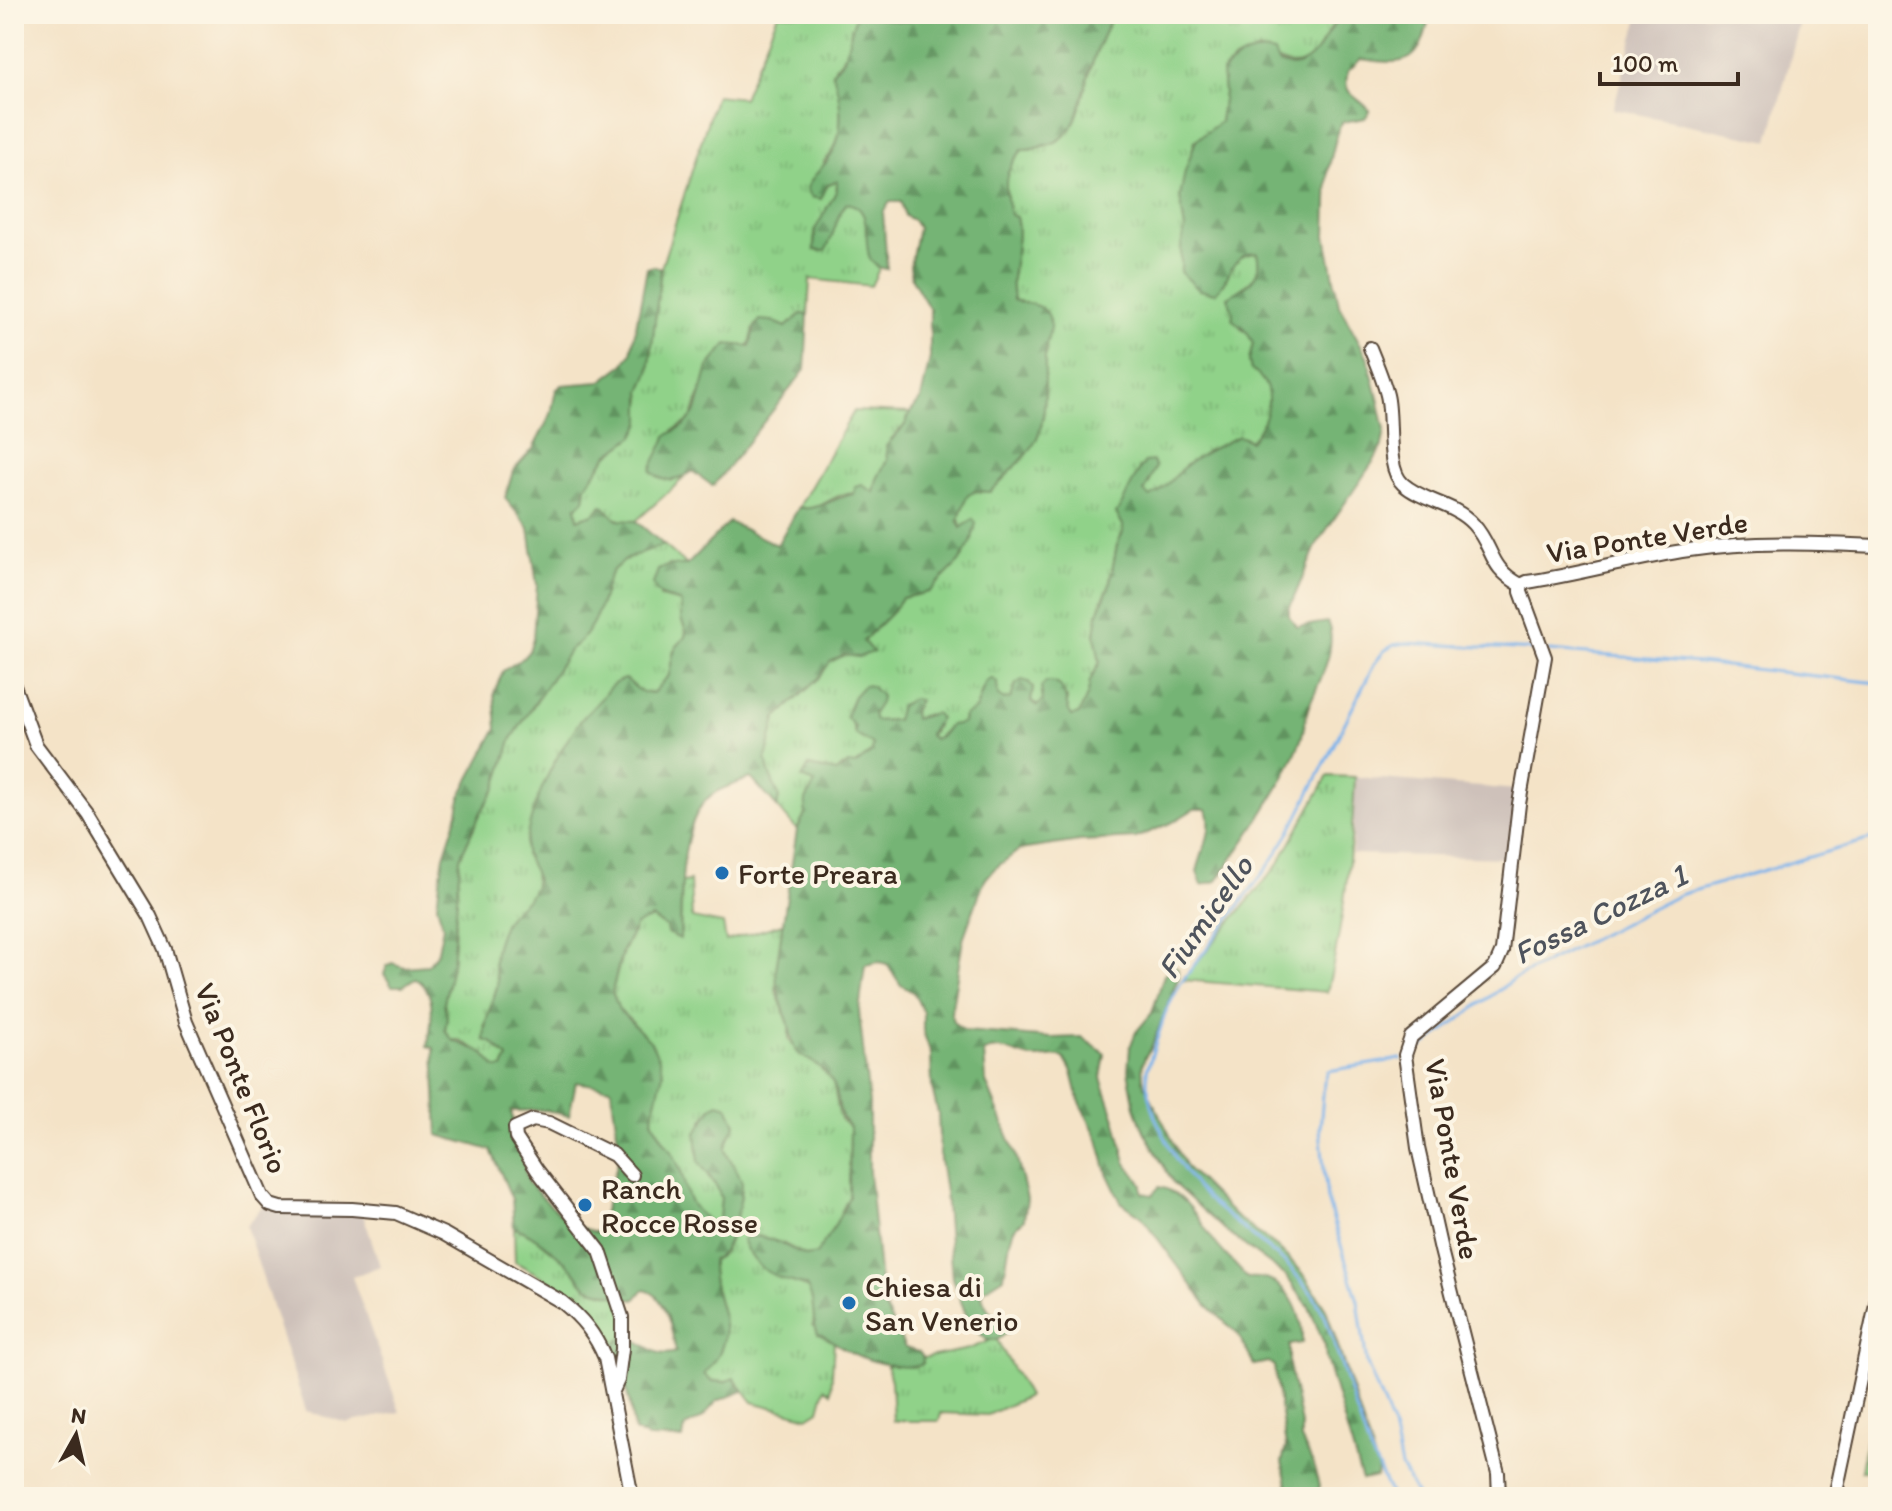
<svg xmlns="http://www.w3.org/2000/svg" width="1892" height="1511" font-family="Itim,sans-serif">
	<defs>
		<pattern id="grass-tufts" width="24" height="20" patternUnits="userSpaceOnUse" patternTransform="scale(2)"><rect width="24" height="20" fill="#90d289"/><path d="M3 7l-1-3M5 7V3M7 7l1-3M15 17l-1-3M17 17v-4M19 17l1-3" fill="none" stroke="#7db476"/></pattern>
		<pattern id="forest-firs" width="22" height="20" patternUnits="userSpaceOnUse" patternTransform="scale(2)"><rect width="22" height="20" fill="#74b475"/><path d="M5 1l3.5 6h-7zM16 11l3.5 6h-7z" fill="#60935f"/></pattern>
	</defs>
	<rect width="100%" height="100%" fill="#fcf5e5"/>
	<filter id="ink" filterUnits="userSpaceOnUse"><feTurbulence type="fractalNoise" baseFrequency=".0125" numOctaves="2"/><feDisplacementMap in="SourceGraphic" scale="16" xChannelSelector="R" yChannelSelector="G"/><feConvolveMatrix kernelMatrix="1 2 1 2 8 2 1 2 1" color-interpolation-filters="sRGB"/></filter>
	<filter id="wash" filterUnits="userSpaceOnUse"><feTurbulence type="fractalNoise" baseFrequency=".006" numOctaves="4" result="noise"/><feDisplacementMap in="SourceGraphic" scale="32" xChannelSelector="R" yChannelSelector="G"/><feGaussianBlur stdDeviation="1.8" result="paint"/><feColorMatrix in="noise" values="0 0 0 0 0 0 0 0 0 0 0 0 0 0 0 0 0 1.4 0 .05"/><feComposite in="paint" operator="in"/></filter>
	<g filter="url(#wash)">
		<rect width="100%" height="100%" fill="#f4e3c7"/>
		<!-- industrial -->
		<path fill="#cec1ba" d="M1640 14H1802L1769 141 1613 109Z
			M1356 777 1518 790 1508 858 1352 854Z
			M265 1203 363 1214 380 1266 352 1277 400 1412 347 1423 306 1411 246 1226Z"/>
		<!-- grass -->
		<path fill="url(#grass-tufts)" stroke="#667e54" stroke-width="2" d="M778 14H856C851 33 850 54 835 67 834 77 838 83 839 92 841 115 843 146 824 161L823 190 828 184 837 181C838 206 811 222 814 250L824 251C835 237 835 215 847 203 879 208 857 250 879 269L871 286 810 279 808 315 801 314 786 327 772 321 754 328C751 360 717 366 702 391 690 410 700 419 673 430L670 481 685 477 636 521 624 522 611 516 594 514 578 519 576 507 584 500 586 486 607 456 634 436 642 399 641 391 649 372 661 268 716 95 743 98Z
			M1114 14H1341C1313 50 1311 86 1259 50L1234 60 1222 72 1224 92 1220 123 1195 140 1180 197 1185 229 1181 247 1224 284C1232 267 1236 253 1257 253 1264 277 1247 285 1228 297L1241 329 1247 332 1253 343 1249 361 1251 370C1280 387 1268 420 1250 442L1244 437 1208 450 1197 460 1187 464 1163 490 1150 498 1144 492 1151 480 1140 468 1125 501 1116 513 1123 525V532L1117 545 1109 587 1102 600 1095 634 1100 662 1090 681 1088 694 1079 714 1072 716 1067 711V697L1043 694V701L1037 706 1031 701 1033 688 1016 684 1011 698 1004 700 982 690 976 709 964 716 963 723 945 730 934 739 929 736 937 725 927 714 914 719 913 712 917 706 896 720 874 721 873 714 875 707 854 696 848 709 855 734 873 745 872 752 855 765 841 767 836 772 822 771 814 789 809 794 805 814 797 830 777 807 779 796 768 773 766 759 776 718 819 678 829 662 844 655 859 657 865 646 863 641 892 612 902 598 929 592 961 528 959 515 967 496 975 491 990 492C1004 477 1020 464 1032 447 1049 422 1044 383 1045 355 1045 345 1048 334 1050 324L1032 304 1013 300C1007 273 1023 244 1016 217L1010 215C1004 185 1002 173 1022 150 1032 151 1038 147 1047 145 1081 137 1081 95 1091 67 1097 49 1104 30 1114 14Z
			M854 411 910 413 905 425 890 440 887 460 877 479 874 493C864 493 850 492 841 495 827 500 815 512 799 507Z
			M664 545 687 565H669L660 597 681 602V618L686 631 685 637 674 650 669 675 653 693 641 692 625 679C611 687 608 691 597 703 558 747 536 790 525 848V856L534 870 535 886 529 898 506 921 496 946 494 965 498 983 484 1027 491 1042 508 1058 503 1068H496L482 1052 459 1040H452L445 1030 447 1017 444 1003 452 965 460 858 481 812 496 788 511 740 570 649C587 638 597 617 603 597 606 588 607 576 614 569 629 555 646 551 664 545Z
			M1328 776 1355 777C1352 850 1344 921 1327 992L1182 980 1278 865Z
			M690 881 692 918 723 924 726 941 782 924 776 991 789 1024V1039L801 1056 817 1062 833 1081 839 1114 842 1121 850 1127 849 1197 834 1227 817 1254 807 1256 784 1244 759 1236 779 1278C810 1287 819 1289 813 1325L834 1341 831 1392 825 1388 819 1410 808 1417 753 1402 734 1378 725 1382 711 1381 704 1374C745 1331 710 1304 712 1260 716 1258 720 1256 723 1253 730 1244 745 1192 741 1180 730 1150 716 1159 736 1123L713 1106 703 1120 708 1177 717 1187 721 1198 719 1220 710 1222 696 1212 685 1192 677 1163 652 1120 633 1023 619 1010 612 992 623 951 636 925 652 918 666 927 668 933 680 938 682 882Z
			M514 1228C528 1230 560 1255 571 1267 575 1272 581 1283 587 1287 597 1293 613 1293 624 1298L625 1336 614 1345C589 1299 559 1286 515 1262Z
			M991 1340H997L1028 1396 988 1415 941 1413 939 1421H893L891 1381 886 1363 915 1367 922 1364 923 1358 969 1349Z"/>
		<!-- forest -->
		<path fill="url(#forest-firs)" stroke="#586f4a" stroke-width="2" fill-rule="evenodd" d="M856 14C874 14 890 22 909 21L915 14H1114C1104 30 1097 49 1091 67 1081 95 1081 137 1047 145 1038 147 1032 151 1022 150 1002 174 1004 184 1010 215L1016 217C1023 243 1007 272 1013 300 1024 304 1039 303 1047 313 1055 325 1045 342 1045 355 1044 384 1049 422 1032 447 1020 464 1004 477 990 492L975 491 967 496 958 522 961 528 973 519 976 523 971 543 959 562 929 592 902 598 892 612 863 641 873 652 859 657 844 655 830 662 819 678 776 718 766 759 769 773 779 796 777 807 751 778C739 783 726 786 716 792 678 812 681 902 680 939L667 933 666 927 652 918 636 925 622 951 612 992 619 1010 651 1042 659 1059 663 1073 652 1120C659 1134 668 1146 676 1160 690 1187 680 1201 710 1222L719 1220 721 1198 717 1187 699 1162 696 1133 713 1106 719 1103 728 1106 736 1124C716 1159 730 1150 741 1180 745 1192 730 1244 722 1253 720 1256 716 1258 712 1260 710 1306 746 1330 704 1374L711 1381 725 1382 734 1378 743 1391 717 1401 701 1419 685 1427 683 1439 649 1438 634 1431 630 1404 614 1345 625 1336C644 1340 655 1360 676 1352 672 1333 667 1292 643 1290L635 1300C628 1299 590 1289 586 1286 582 1283 578 1275 574 1271 562 1258 530 1230 514 1228L512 1199 491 1150 438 1135 434 1048 428 1046C431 1024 439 991 415 978L403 986H392L384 974 387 966 392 963 404 967 428 965 438 951 443 926 437 905 440 881 444 856 458 813 461 795 497 728 494 693 503 671 523 658 529 651 533 638 537 585 529 528 505 498 513 471 533 449 551 414 556 390 562 385 600 382 624 364 631 353 647 268 654 266 661 268 649 372 641 391V423L634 436 607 456 586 486 584 500 576 507 578 519 594 514 602 505 617 520 636 521 664 545C646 551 629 555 614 569 607 576 606 588 603 597 597 617 587 638 570 649L511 740 496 788 481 812 460 858 452 965 444 1003 447 1017 445 1030 452 1040 482 1052 496 1068H503L508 1058 491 1042 484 1040C484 1021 492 1005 497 987 499 979 494 971 494 963 494 949 499 934 505 922 513 907 530 902 535 885 539 869 523 862 525 846 532 801 553 760 578 724 584 715 592 709 599 701 607 691 612 681 626 679L641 692 653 693 669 675 674 650 685 637 686 631 681 619V602C668 596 658 600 653 584L658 570 669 565H687L729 522 777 545 799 507C816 513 835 496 854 494L855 487 862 485 874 492 877 479 887 460 886 446 905 425 910 413 921 399 930 358V310L912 279 910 266 918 228 913 220 905 216 901 202H890L883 212 887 269C849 266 884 209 847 203 835 215 835 237 825 251L814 250 815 230 837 190V181L828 184 821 199 811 197 807 188C813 173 827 165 833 152 845 129 841 95 832 72L844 59ZM576 1082 611 1088 620 1154 598 1233 570 1224 528 1183 511 1111 546 1110 569 1116Z
			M1341 14H1430C1420 64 1409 66 1361 59L1348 71C1341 98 1358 94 1370 111L1365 118 1343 122 1338 129 1328 171 1326 236 1339 305 1368 358 1378 398 1385 430 1382 446 1375 459 1317 544 1289 609V616L1297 627 1327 622C1339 644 1319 683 1310 703 1304 717 1305 732 1299 745 1279 794 1247 837 1217 881L1202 885 1197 872C1201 852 1215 831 1207 809H1194L1173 822 1136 838 1080 841 1019 850 993 870 984 881 963 939 951 1013 953 1022 965 1031 1051 1038 1082 1037 1105 1054 1101 1078 1116 1122 1126 1162 1142 1184V1193L1152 1195 1159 1187C1187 1192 1201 1225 1217 1245 1226 1256 1237 1266 1247 1278 1286 1274 1303 1309 1302 1343L1289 1345V1365L1301 1424V1439L1313 1464 1319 1486 1318 1497H1290L1282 1462 1286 1447 1274 1366 1268 1362 1254 1365 1238 1334 1206 1304 1141 1216 1121 1202 1107 1173 1098 1139 1079 1100 1072 1072 1064 1058C1052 1054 1043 1059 1031 1058 1014 1055 1001 1044 984 1052L986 1082 1016 1155 1027 1199 1024 1219 1014 1229 1010 1241 1004 1277 984 1290 982 1296C986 1309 992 1317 1007 1318L1014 1328 997 1340H987L970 1325 952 1278 945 1192 940 1160 938 1113 932 1088 931 1054 923 1031V1012L914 993 901 985 887 964 879 962 865 965 859 1011 869 1103V1172L882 1303 905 1348 919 1352 923 1358 922 1364C903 1372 870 1361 852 1353 840 1347 830 1338 818 1334 810 1318 817 1302 806 1286 774 1277 757 1273 742 1240 760 1228 789 1249 807 1256L816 1254 834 1227 849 1197 850 1127C834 1114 842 1095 831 1080 818 1062 811 1063 796 1052 791 1041 791 1031 788 1021 781 1002 776 990 776 969L797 830 805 814 806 800 815 783 802 778 809 766 836 772 848 764 855 765 872 752 873 745 855 734V727L846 717 854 696 864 685 871 686 881 696 880 703 873 714 875 721 896 720 900 706 912 699 919 700 913 712 914 719 935 713 940 718 929 735 934 739 941 736 950 725 963 723 964 716 976 709 985 683 991 678 997 682 998 696 1004 700 1011 698 1016 684 1022 680 1029 682 1033 688 1031 701 1037 706 1043 701 1041 687 1046 682C1070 680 1062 704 1072 716L1079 714 1088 694 1090 681 1100 662 1095 634 1098 613 1109 587 1117 545 1123 532V525L1116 513C1128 497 1132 478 1145 462L1152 461 1156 467 1144 492 1150 497C1164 491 1172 478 1183 468 1200 454 1219 445 1239 436L1250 441C1268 420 1279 386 1251 370L1249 361 1253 343 1247 332 1232 319 1233 313 1228 297C1247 285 1264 278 1257 253 1231 253 1231 277 1216 293L1199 290 1181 272V247L1185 229 1180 197 1185 171 1196 140 1220 122 1224 92 1222 72C1239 56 1251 48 1274 53L1278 63C1312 77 1325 35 1341 14Z
			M801 314 808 315 805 370 713 486 692 471C678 482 664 484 651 471 654 457 663 449 666 436L685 425 696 411 708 367 727 344 750 346 754 328 760 320 772 321 786 327Z
			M1172 966 1177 967 1179 976 1151 1048C1141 1060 1141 1069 1144 1084L1186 1167 1235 1216 1278 1248 1303 1273 1326 1309 1378 1470 1377 1477 1362 1480 1359 1471 1326 1359 1325 1346 1309 1307 1294 1287 1286 1276 1229 1234 1174 1184 1144 1131 1135 1107 1128 1071 1130 1047 1136 1032 1152 1013 1164 975Z"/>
		<!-- pitch -->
		<path fill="#90d289" stroke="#667e54" stroke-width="2" d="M1878 1369V1471L1861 1470Z"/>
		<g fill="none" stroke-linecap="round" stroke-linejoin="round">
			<!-- stream -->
			<path stroke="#7cb3eb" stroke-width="3" d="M1549 651 1699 663 1878 683
				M1408 1057 1514 979 1679 895 1878 837
				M1401 1059 1328 1071 1324 1083 1320 1129 1327 1199 1358 1301 1367 1364 1393 1428 1401 1467 1418 1497
				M1392 1497 1369 1449 1325 1316 1313 1295 1287 1264 1214 1205 1196 1187 1176 1159 1155 1117 1147 1085V1070L1166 1011 1180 984 1270 864 1290 832 1375 663 1384 651 1394 645 1406 643 1535 650"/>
		</g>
	</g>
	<g filter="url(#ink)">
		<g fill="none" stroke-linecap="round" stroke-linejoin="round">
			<!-- minor casing -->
			<g stroke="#574637" stroke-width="16">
				<path id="minor" d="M1370 348C1376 363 1383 379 1387 395 1393 419 1385 468 1403 484 1423 502 1454 503 1473 524 1495 548 1487 567 1521 585
					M1521 585 1527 582C1582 574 1634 558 1689 550 1751 541 1815 543 1878 546
					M14 686 36 745 88 814 150 916 165 949 186 1022 262 1196 270 1205 280 1208 352 1209 396 1213 444 1234 562 1302C582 1318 595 1334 605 1358L632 1497
					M613 1391 618 1380 622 1349V1317L600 1251 537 1170 516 1138 515 1128 533 1120 549 1123 614 1155 632 1175
					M1499 1497 1498 1473 1441 1250 1418 1148 1405 1055 1411 1037 1495 967 1502 951 1519 804 1545 657 1521 592V585
					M1835 1497 1878 1295"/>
			</g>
			<!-- minor -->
			<use href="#minor" stroke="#fff" stroke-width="12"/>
		</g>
	</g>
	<!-- markers -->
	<g fill="#1f6fb2" stroke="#fcf5e5" stroke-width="3">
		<circle cx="722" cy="873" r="8"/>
		<circle cx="585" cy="1205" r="8"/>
		<circle cx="849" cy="1303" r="8"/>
	</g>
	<g text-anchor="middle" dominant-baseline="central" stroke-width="8" stroke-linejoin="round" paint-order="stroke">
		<!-- street labels -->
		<g font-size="30" fill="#3b2a1e" stroke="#fcf5e5">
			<text transform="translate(1647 537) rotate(-9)">Via Ponte Verde</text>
			<text transform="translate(242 1078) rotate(68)">Via Ponte Florio</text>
			<text transform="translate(1453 1159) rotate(80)">Via Ponte Verde</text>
		</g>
		<!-- poi labels -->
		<g font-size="30" fill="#3b2a1e" stroke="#fcf5e5" text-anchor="start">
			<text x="738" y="873">Forte Preara</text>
			<text x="601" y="1188">Ranch<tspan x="601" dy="34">Rocce Rosse</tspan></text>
			<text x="865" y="1286">Chiesa di<tspan x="865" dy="34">San Venerio</tspan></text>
		</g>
		<!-- water labels -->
		<g font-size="32" font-style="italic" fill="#4e535c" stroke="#fcf5e5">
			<text transform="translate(1600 914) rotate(-26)">Fossa Cozza 1</text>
			<text transform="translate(1205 917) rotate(-55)">Fiumicello</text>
		</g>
	</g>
	<!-- margin -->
	<rect width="1892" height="1511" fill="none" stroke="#fcf5e5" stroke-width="48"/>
	<!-- north arrow -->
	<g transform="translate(76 1435) rotate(8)" stroke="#fcf5e5" stroke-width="6" paint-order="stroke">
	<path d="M0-6L14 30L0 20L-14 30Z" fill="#3b2a1e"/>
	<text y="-12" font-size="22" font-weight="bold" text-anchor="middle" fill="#3b2a1e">N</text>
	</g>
	<!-- scale -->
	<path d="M1600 72v12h138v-12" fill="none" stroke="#3b2a1e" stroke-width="4"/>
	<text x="1612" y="72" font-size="24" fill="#3b2a1e" stroke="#fcf5e5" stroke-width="6" paint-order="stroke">100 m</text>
</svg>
